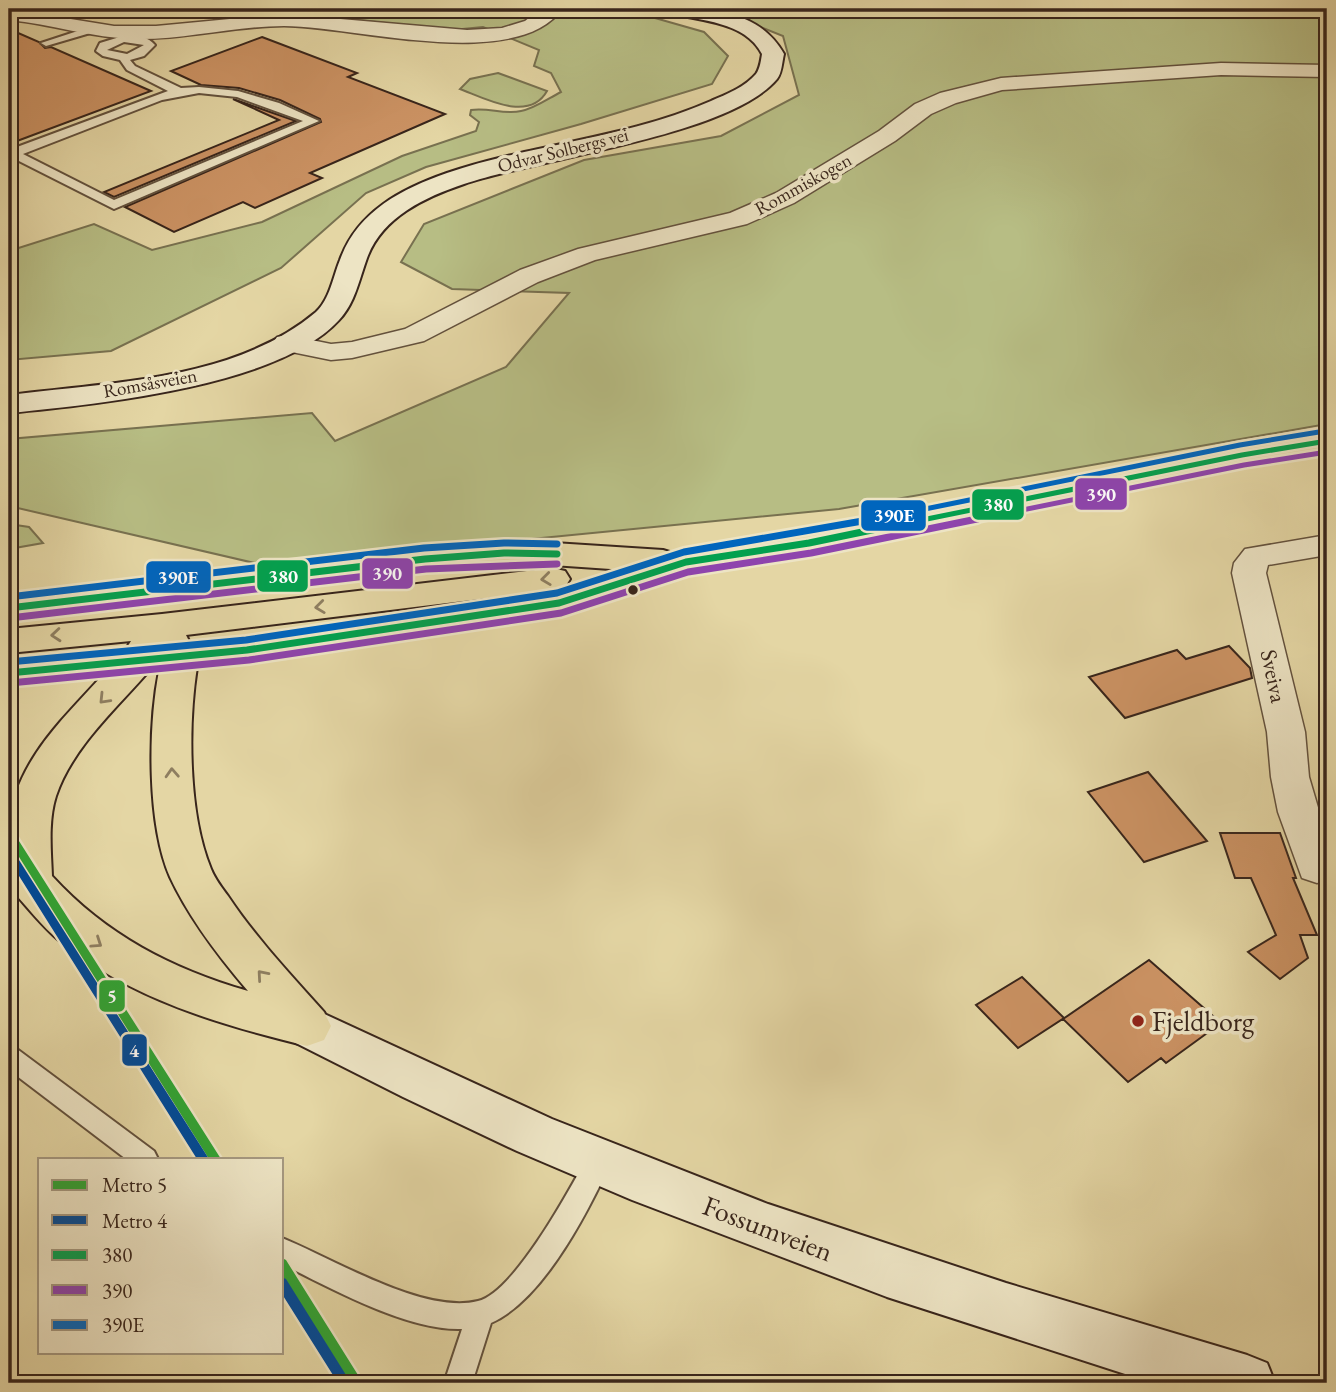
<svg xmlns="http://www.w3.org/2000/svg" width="1336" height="1392" font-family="'EB Garamond',serif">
	<rect width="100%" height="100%" fill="#e4d6a4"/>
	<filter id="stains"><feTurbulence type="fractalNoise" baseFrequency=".00286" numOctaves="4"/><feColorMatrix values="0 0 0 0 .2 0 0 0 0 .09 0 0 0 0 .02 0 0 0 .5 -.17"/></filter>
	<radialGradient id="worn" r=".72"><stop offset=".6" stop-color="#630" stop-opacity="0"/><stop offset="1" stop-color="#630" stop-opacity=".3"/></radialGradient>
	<!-- green -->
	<path fill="#b7bd84" stroke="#787150" stroke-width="2" d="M92 9H197L189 15 177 18Z
		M229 9H451L648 16 704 32 728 56 712 84 581 124 426 167 366 193 281 268 111 351 9 360V251L94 224 152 250 262 222 402 156 476 131 479 122 470 115 471 110C488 107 504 115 521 111 534 109 549 98 561 92L551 73 534 66 539 50 483 27 452 30 301 14H239L228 10Z
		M715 9H1327V424L839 509 263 565 9 506V439L312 413 335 441 506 367 569 293 452 289 401 262 424 224 584 160 721 136 799 95 783 36Z
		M498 73 547 91C529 123 484 98 460 89L470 79Z
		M9 524 29 527 43 543 9 549Z"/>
	<!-- building -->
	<path fill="#cb9263" stroke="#38251b" stroke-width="2" d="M9 29 39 42 45 48 51 47 151 91 9 144Z
		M262 37 357 73 348 77 445 114 310 173 322 178 255 208 243 202 174 232 125 207 321 122 320 119 280 100 239 88 201 85 171 71Z
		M233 99 296 121 114 197 104 192 279 120Z
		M1229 646 1250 668 1252 678 1125 718 1089 677 1177 650 1186 659Z
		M1148 772 1207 841 1144 862 1088 792Z
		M1220 833H1280L1296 878H1293L1317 935H1300L1308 958 1280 979 1248 952 1276 935 1251 878H1235Z
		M1149 960 1221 1023 1166 1063 1161 1058 1128 1082 1063 1019Z
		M1022 977 1064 1018 1018 1048 976 1005Z"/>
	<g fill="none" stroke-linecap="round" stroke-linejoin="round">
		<!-- lane casing -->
		<g stroke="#63513d" stroke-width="4">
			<path id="lane" d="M93 26 97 27V31L46 46 41 43Z
				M123 36C136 36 146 35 155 45L144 56 130 60 135 66 181 88 199 87 238 91 279 103 319 121 114 209 13 158 9 159V150L168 91 127 70 120 60 103 56 96 51 100 43ZM124 42 144 45 127 54 107 50ZM199 93 237 97 303 121 114 200 23 154 162 100Z
				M9 1046 17 1049 154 1151 158 1159H126L9 1070Z
				M598 1150 607 1154 611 1162C588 1212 543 1300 491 1323L472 1383H444L462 1329C408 1331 330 1288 282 1264V1238C332 1258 424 1315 478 1301 515 1292 571 1187 589 1154Z"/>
		</g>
		<!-- street casing -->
		<g stroke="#63513d" stroke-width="3">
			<path id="street" d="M9 9 114 26H156L283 14 467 30 502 28 525 21 540 9H562C516 73 352 26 284 26 234 26 185 40 135 39 92 38 51 24 9 20Z
				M1221 63 1327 65V77L1221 75 1002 90 956 103 931 114 895 141 794 203 747 224 595 260 538 282 424 341 352 358 331 360 277 349 273 343 277 337 287 335 331 344 352 342 405 329 520 270 578 249 730 213 776 193 879 131 915 104 940 93 1001 78Z
				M1327 535V555L1268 565 1266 573 1305 732 1309 777 1327 838V880L1317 883 1302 878 1278 812 1271 777 1267 732 1232 573 1234 563 1245 549Z"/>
		</g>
		<!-- secondary casing -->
		<g stroke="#38251b" stroke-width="4">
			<path id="secondary" d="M666 9C710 7 760 11 784 54 782 62 782 73 777 79 729 136 539 158 464 184 425 197 382 217 367 258 359 280 355 303 339 320 278 387 96 404 9 413V395C110 382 234 381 316 312 330 299 333 277 340 260 357 212 401 189 447 173 533 144 627 138 711 101 727 94 745 87 756 74 760 69 761 60 762 54 745 21 700 21 669 13Z
				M307 1006 552 1119 768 1204 1006 1283 1247 1355 1267 1363 1275 1383H1153L887 1297 632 1200 517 1151 403 1097 290 1040 283 1026 290 1012Z"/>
		</g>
		<!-- highway casing -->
		<g stroke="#38251b" stroke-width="4">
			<path id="highway" d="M1327 432V451L1242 465 809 554 691 572 559 615 247 663 197 667C188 725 188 814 211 869 215 879 222 888 228 896 256 938 290 974 324 1012L331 1026 324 1040 307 1046C221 1025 131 999 61 942 41 926 26 905 9 887 9 867 7 847 9 827 14 764 61 721 101 677L9 686V660L126 649 131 641 9 653V629L162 614 552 568 565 571 570 579 565 587 552 590 186 635 190 643 247 637 555 592 625 570 523 563 275 586 9 620V596L275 564 523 541 663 550 676 554 809 532 1242 445ZM159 671C148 727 147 824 170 877 189 918 219 957 248 991 172 969 106 935 52 876 51 850 48 821 56 796 72 748 115 710 148 672Z"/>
		</g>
		<!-- lane -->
		<use href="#lane" fill="#ede4c4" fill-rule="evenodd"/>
		<!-- street -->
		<use href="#street" fill="#ede4c4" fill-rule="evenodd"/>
		<!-- secondary -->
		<use href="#secondary" fill="#ede4c4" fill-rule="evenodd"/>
		<!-- highway -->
		<use href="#highway" fill="#e4d6a4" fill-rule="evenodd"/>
		<!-- bus-1-far1 casing -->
		<g stroke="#ede4c4" stroke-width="10">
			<path id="bus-1-far1" d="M917 521 1242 455 1327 441"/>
		</g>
		<!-- bus-1 casing -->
		<g stroke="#ede4c4" stroke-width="12">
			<path id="bus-1" d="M9 608 425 559 504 553 557 554
				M9 673 247 650 559 603 686 562 809 543 925 519"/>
		</g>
		<!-- bus-2-far1 casing -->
		<g stroke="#ede4c4" stroke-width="10">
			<path id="bus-2-far1" d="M968 521 1244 465 1327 452"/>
		</g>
		<!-- bus-2 casing -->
		<g stroke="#ede4c4" stroke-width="12">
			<path id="bus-2" d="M10 618 426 569 557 564
				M10 683 249 660 561 613 688 572 811 553 977 519"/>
		</g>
		<!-- bus-3-far1 casing -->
		<g stroke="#ede4c4" stroke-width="10">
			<path id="bus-3-far1" d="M866 521 1240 445 1325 431"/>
		</g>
		<!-- bus-3 casing -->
		<g stroke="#ede4c4" stroke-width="12">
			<path id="bus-3" d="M9 597 424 548 504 543 557 544
				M9 662 246 640 557 593 684 552 874 519"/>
		</g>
		<!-- bus-1-far1 -->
		<use href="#bus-1-far1" stroke="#03a04e" stroke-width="5"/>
		<!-- bus-1 -->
		<use href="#bus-1" stroke="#03a04e" stroke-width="7"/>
		<!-- bus-2-far1 -->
		<use href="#bus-2-far1" stroke="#8e44ad" stroke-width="5"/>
		<!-- bus-2 -->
		<use href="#bus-2" stroke="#8e44ad" stroke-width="7"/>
		<!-- bus-3-far1 -->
		<use href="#bus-3-far1" stroke="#0065bd" stroke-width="5"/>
		<!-- bus-3 -->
		<use href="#bus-3" stroke="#0065bd" stroke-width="7"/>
		<!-- metro-1 casing -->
		<g stroke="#ede4c4" stroke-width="5">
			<path id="metro-1" d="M9 829 12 830 221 1159H209L9 841Z
				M282 1258 286 1260 363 1383H350L282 1275Z"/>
		</g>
		<!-- metro-2 casing -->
		<g stroke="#ede4c4" stroke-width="5">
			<path id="metro-2" d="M9 848 12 849 209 1159H197L9 860Z
				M282 1277 286 1279 351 1383H338L282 1294Z"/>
		</g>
		<!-- metro-1 -->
		<use href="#metro-1" fill="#32a334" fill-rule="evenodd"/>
		<!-- metro-2 -->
		<use href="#metro-2" fill="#004a98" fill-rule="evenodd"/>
	</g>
	<!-- one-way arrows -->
	<defs><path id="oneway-chevron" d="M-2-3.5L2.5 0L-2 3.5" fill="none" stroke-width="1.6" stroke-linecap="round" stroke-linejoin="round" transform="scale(1.75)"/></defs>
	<g stroke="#8e7e60">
		<use href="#oneway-chevron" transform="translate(546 579) rotate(173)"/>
		<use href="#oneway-chevron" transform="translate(320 607) rotate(173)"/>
		<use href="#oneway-chevron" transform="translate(56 635) rotate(175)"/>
		<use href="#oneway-chevron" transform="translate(104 699) rotate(134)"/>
		<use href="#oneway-chevron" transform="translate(172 773) rotate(-93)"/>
		<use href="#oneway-chevron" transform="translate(97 943) rotate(34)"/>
		<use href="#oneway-chevron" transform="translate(262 975) rotate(-131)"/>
	</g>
	<!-- markers -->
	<circle fill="#38251b" stroke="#ede4c4" stroke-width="2.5" cx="633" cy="590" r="6"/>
	<circle fill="#8f2418" stroke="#ede4c4" stroke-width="2.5" cx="1138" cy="1021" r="7"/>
	<g text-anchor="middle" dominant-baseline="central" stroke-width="7" stroke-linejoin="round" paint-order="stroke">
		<!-- far-street labels -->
		<g font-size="19" fill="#38251b" stroke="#ede4c4">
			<text transform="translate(563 150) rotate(-14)">Odvar Solbergs vei</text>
			<text transform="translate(803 184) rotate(-29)">Rommiskogen</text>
			<text transform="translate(150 383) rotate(-10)">Romsåsveien</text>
		</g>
		<!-- street labels -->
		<g font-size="23" fill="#38251b" stroke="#ede4c4">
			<text transform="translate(1274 676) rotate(78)">Sveiva</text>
		</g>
		<!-- near-poi labels -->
		<g font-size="28" fill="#38251b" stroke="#ede4c4" text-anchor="start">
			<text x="1152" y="1021">Fjeldborg</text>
		</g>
		<!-- near-street labels -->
		<g font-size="28" fill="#38251b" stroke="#ede4c4">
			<text transform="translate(768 1228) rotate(21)">Fossumveien</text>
		</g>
	</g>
	<g stroke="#ede4c4" stroke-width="2.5">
		<rect x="1074" y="477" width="54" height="34" rx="7" fill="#8e44ad"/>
		<rect x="971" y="488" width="54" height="33" rx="7" fill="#03a04e"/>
		<rect x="860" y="499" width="67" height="33" rx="7" fill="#0065bd"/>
		<rect x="361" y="557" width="53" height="33" rx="7" fill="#8e44ad"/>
		<rect x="256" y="559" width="53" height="34" rx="7" fill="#03a04e"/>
		<rect x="145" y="560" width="67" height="34" rx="7" fill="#0065bd"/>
		<rect x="98" y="979" width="28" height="34" rx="7" fill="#32a334"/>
		<rect x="121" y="1033" width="27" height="34" rx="7" fill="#004a98"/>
	</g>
	<g font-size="19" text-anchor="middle" font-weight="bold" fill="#fff">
		<text x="1101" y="501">390</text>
		<text x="998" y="511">380</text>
		<text x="894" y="522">390E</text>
		<text x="387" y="580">390</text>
		<text x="283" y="583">380</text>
		<text x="178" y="584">390E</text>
		<text x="112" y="1003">5</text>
		<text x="134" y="1057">4</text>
	</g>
	<!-- margin -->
	<rect width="1336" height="1392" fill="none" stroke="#e4d6a4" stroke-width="35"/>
	<rect x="10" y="10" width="1315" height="1371" fill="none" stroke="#38251b" stroke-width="3.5"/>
	<rect x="18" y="18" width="1301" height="1357" fill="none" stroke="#38251b" stroke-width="2"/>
	<!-- legend -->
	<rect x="38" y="1158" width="245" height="196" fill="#ede4c4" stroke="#a59880" stroke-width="2"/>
	<rect x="52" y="1180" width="35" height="10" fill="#32a334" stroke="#a59880" stroke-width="2"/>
	<text x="102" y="1192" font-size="21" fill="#38251b">Metro 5</text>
	<rect x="52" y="1215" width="35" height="10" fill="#004a98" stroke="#a59880" stroke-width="2"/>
	<text x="102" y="1228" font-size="21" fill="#38251b">Metro 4</text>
	<rect x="52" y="1250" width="35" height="10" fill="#03a04e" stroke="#a59880" stroke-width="2"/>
	<text x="102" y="1262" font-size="21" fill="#38251b">380</text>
	<rect x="52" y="1285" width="35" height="10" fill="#8e44ad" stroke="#a59880" stroke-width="2"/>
	<text x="102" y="1298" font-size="21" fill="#38251b">390</text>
	<rect x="52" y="1320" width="35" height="10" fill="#0065bd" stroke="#a59880" stroke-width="2"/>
	<text x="102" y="1332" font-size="21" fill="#38251b">390E</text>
	<rect width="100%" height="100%" filter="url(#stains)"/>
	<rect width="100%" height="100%" fill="url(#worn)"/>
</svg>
